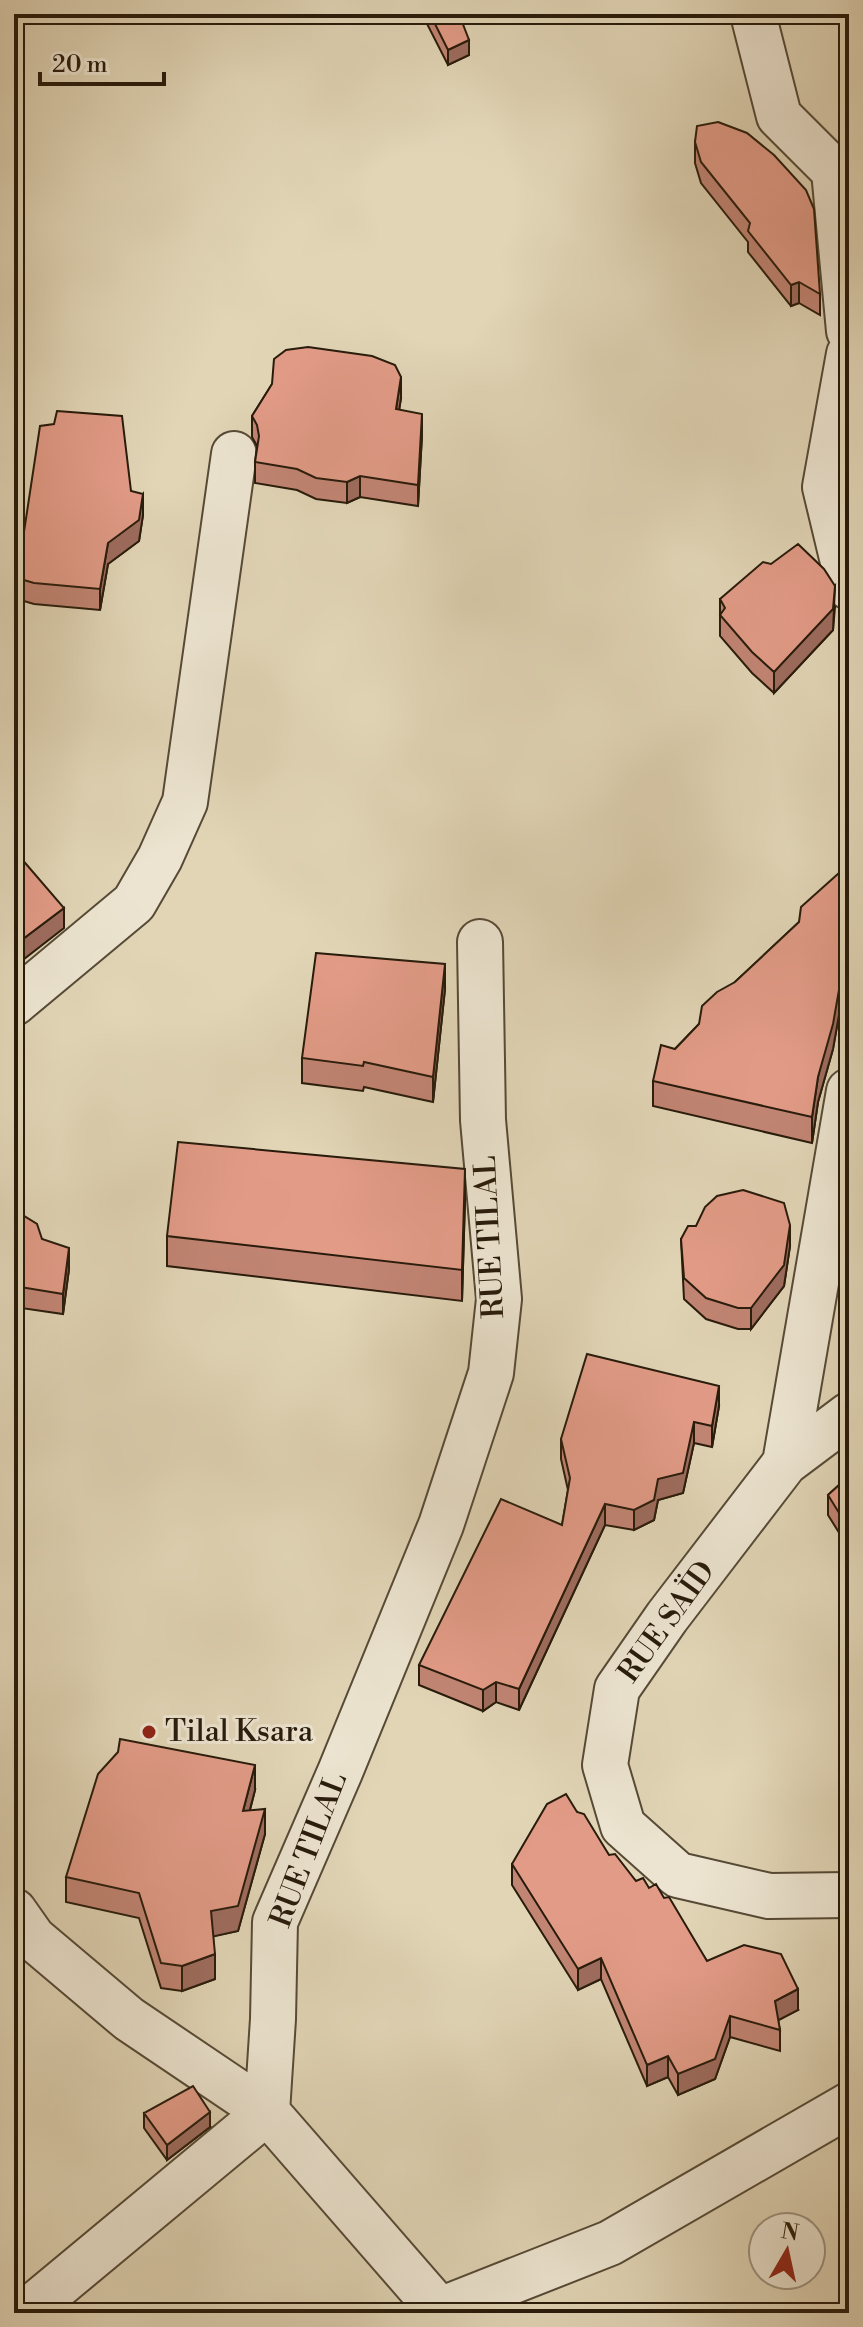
<svg xmlns="http://www.w3.org/2000/svg" width="863" height="2327" font-family="'Libre Bodoni',serif">
	<rect width="100%" height="100%" fill="#e1d5b6"/>
	<filter id="stains"><feTurbulence type="fractalNoise" baseFrequency=".0025" numOctaves="4"/><feColorMatrix values="0 0 0 0 .2 0 0 0 0 .09 0 0 0 0 .02 0 0 0 .5 -.17"/></filter>
	<radialGradient id="worn" r=".72"><stop offset=".6" stop-color="#630" stop-opacity="0"/><stop offset="1" stop-color="#630" stop-opacity=".3"/></radialGradient>
	<g fill="none" stroke-linecap="round" stroke-linejoin="round">
		<!-- minor casing -->
		<g stroke="#564a36" stroke-width="48">
			<path id="minor" d="M753 14 779 116 834 171 849 331
				M849 354 825 487 849 587
				M14 1003 134 903 160 858 185 802 234 454
				M849 1415 785 1463 667 1617 617 1689 605 1765 623 1826 678 1875 769 1896 849 1895
				M785 1463 849 1091
				M14 1911 33 1938 129 2019 267 2112 25 2313
				M440 2310 610 2243 849 2105
				M442 2313 267 2112 273 2019 275 1922 340 1772 441 1525 491 1373 499 1299 483 1120 480 942"/>
		</g>
		<!-- minor -->
		<use href="#minor" stroke="#ece4d0" stroke-width="44"/>
	</g>
	<!-- wall -->
	<path fill="#c28574" stroke="#281b0b" stroke-width="2" d="M422 14H459L469 55 448 65Z
		M695 142 820 294V315L799 303 791 306 748 252V242L701 183 695 163Z
		M272 384 401 398 399 410 422 435 418 506 360 497 347 503 316 499 297 490 255 483V462L257 446 252 437V416Z
		M131 491 143 515 139 541 108 564 100 610 34 604 17 599V578Z
		M720 599 835 607 833 630 774 693 752 673 720 636Z
		M849 864V931L845 947 846 975 833 1049 818 1102 812 1143 653 1106V1081L675 1049 699 1024 735 982 799 922Z
		M445 989 433 1102 364 1087 363 1091 302 1083V1058Z
		M465 1199 462 1301 167 1266V1236Z
		M14 1213 42 1239 69 1269 63 1314 14 1307Z
		M681 1239 790 1246 784 1286 751 1329H738L706 1319 684 1299Z
		M719 1406 712 1447 694 1443 683 1493 658 1500 654 1520 634 1530 605 1525 519 1710 496 1702 483 1711 419 1685V1665L562 1525 568 1490 561 1459V1439Z
		M849 1476V1568L843 1557V1539L828 1515V1495Z
		M255 1790 250 1810 265 1834 238 1931 213 1936 215 1979 182 1991 161 1988 139 1918 66 1902V1877Z
		M577 1812 609 1855 636 1881 664 1898 707 1961 798 2010 778 2020 780 2030V2051L730 2037 715 2079 678 2095 668 2077 647 2086 601 1979 578 1990 512 1885V1864Z
		M144 2113 210 2127 167 2160 144 2128Z"/>
	<!-- shaded-wall -->
	<path fill="#9e6c5e" stroke="#281b0b" stroke-width="2" d="M469 40V55L448 65V50Z
		M799 282V303L791 306V285Z
		M401 377V398L396 430V409Z
		M422 414V435L418 506V485Z
		M360 476V497L347 503V482Z
		M143 494V515L139 541 108 564 100 610V589L108 543Z
		M835 586 833 630 774 693V672Z
		M849 906V931L842 962V937Z
		M64 908V928L19 963 14 969V948L19 942Z
		M846 950V975L833 1049 818 1102 812 1143V1117L818 1077Z
		M445 964V989L433 1102V1077Z
		M465 1169V1199L462 1301V1270Z
		M790 1225V1246L784 1286 751 1329V1308Z
		M69 1248V1269L63 1314V1294Z
		M719 1386V1406L712 1447V1426Z
		M694 1422V1443L683 1493 658 1500 654 1520 634 1530V1510L658 1479Z
		M605 1504V1525L519 1710V1689Z
		M496 1682V1702L483 1711V1690Z
		M255 1765V1790L243 1836V1811Z
		M265 1809V1834L238 1931 211 1937V1911Z
		M215 1954V1979L182 1991V1966Z
		M601 1958V1979L578 1990V1969Z
		M798 1989V2010L775 2022V2001Z
		M730 2016V2037L715 2079 678 2095V2074Z
		M668 2056V2077L647 2086V2065Z
		M210 2112V2127L167 2160V2145Z"/>
	<!-- building -->
	<path fill="#e29b87" stroke="#281b0b" stroke-width="2" d="M430 14H459L469 40 448 50Z
		M718 122 747 133 774 155 806 190 814 209 820 294 799 282 791 285 748 231 750 223 701 162 695 142 697 126Z
		M308 347 372 356 395 365 401 377 396 409 422 414 418 485 360 476 347 482 316 478 297 469 255 462 259 436 257 425 252 416 272 384 274 359 286 350Z
		M57 411 122 416 131 491 143 494 139 520 108 543 100 589 34 583 17 578 40 426 54 424Z
		M798 544 824 569 835 586 833 609 774 672 752 652 720 615 725 608 720 599 763 562 771 564Z
		M14 850 64 908 19 942 14 948Z
		M849 864V906L842 937 846 950 833 1024 818 1077 812 1117 653 1081 661 1045 675 1049 699 1024 702 1006 717 992 735 982 799 922 801 907Z
		M316 953 445 964 433 1077 364 1062 363 1066 302 1058Z
		M178 1142 465 1169 462 1270 167 1236Z
		M743 1190 784 1203 790 1225 784 1265 751 1308H738L706 1298 684 1278 681 1239 688 1226H696L705 1207 717 1196Z
		M14 1213 24 1216 37 1224 42 1239 69 1248 63 1294 14 1286Z
		M587 1354 719 1386 712 1426 694 1422 683 1473 658 1479 654 1500 634 1510 605 1504 519 1689 496 1682 483 1690 419 1665 501 1499 562 1525 570 1478 561 1439Z
		M849 1476V1529L828 1495Z
		M849 1531V1548L843 1537Z
		M120 1739 255 1765 243 1811 265 1809 238 1906 211 1911 215 1954 182 1966 161 1963 139 1893 66 1877 98 1774 118 1752Z
		M566 1794 577 1812 584 1814 609 1855 615 1854 636 1881 643 1878 649 1888 656 1884 664 1898 669 1897 707 1961 744 1945 781 1954 798 1989 775 2001 780 2030 730 2016 715 2059 678 2074 668 2056 647 2065 601 1958 578 1969 512 1864 547 1804Z
		M193 2086 210 2112 167 2145 144 2113Z"/>
	<!-- markers -->
	<circle fill="#8f2418" stroke="#ece4d0" stroke-width="3" cx="149" cy="1732" r="8"/>
	<g text-anchor="middle" dominant-baseline="central" stroke-width="6" stroke-linejoin="round" paint-order="stroke">
		<!-- street labels -->
		<g font-size="30" fill="#281b0b" stroke="#ece4d0">
			<text transform="translate(490 1237) rotate(-93)">RUE TILAL</text>
			<text transform="translate(667 1622) rotate(-54)">RUE SAÏD</text>
			<text transform="translate(309 1850) rotate(-69)">RUE TILAL</text>
		</g>
		<!-- poi labels -->
		<g font-size="30" fill="#281b0b" stroke="#ece4d0" text-anchor="start">
			<text x="165" y="1732">Tilal Ksara</text>
		</g>
	</g>
	<!-- margin -->
	<rect width="863" height="2327" fill="none" stroke="#e1d5b6" stroke-width="48"/>
	<rect x="16" y="16" width="831" height="2295" fill="none" stroke="#281b0b" stroke-width="4"/>
	<rect x="24" y="24" width="815" height="2279" fill="none" stroke="#281b0b" stroke-width="2"/>
	<!-- north arrow -->
	<g transform="translate(787 2251) rotate(9)"><circle r="38" fill="#ece4d0" stroke="#9e9481" stroke-width="2"/>
	<path d="M0-6L14 30L0 20L-14 30Z" fill="#8f2418"/>
	<text y="-12" font-size="22" font-weight="bold" text-anchor="middle" fill="#281b0b">N</text>
	</g>
	<!-- scale -->
	<path d="M40 72v12h124v-12" fill="none" stroke="#281b0b" stroke-width="4"/>
	<text x="52" y="72" font-size="24" fill="#281b0b" stroke="#ece4d0" stroke-width="6" paint-order="stroke">20 m</text>
	<rect width="100%" height="100%" filter="url(#stains)"/>
	<rect width="100%" height="100%" fill="url(#worn)"/>
</svg>
